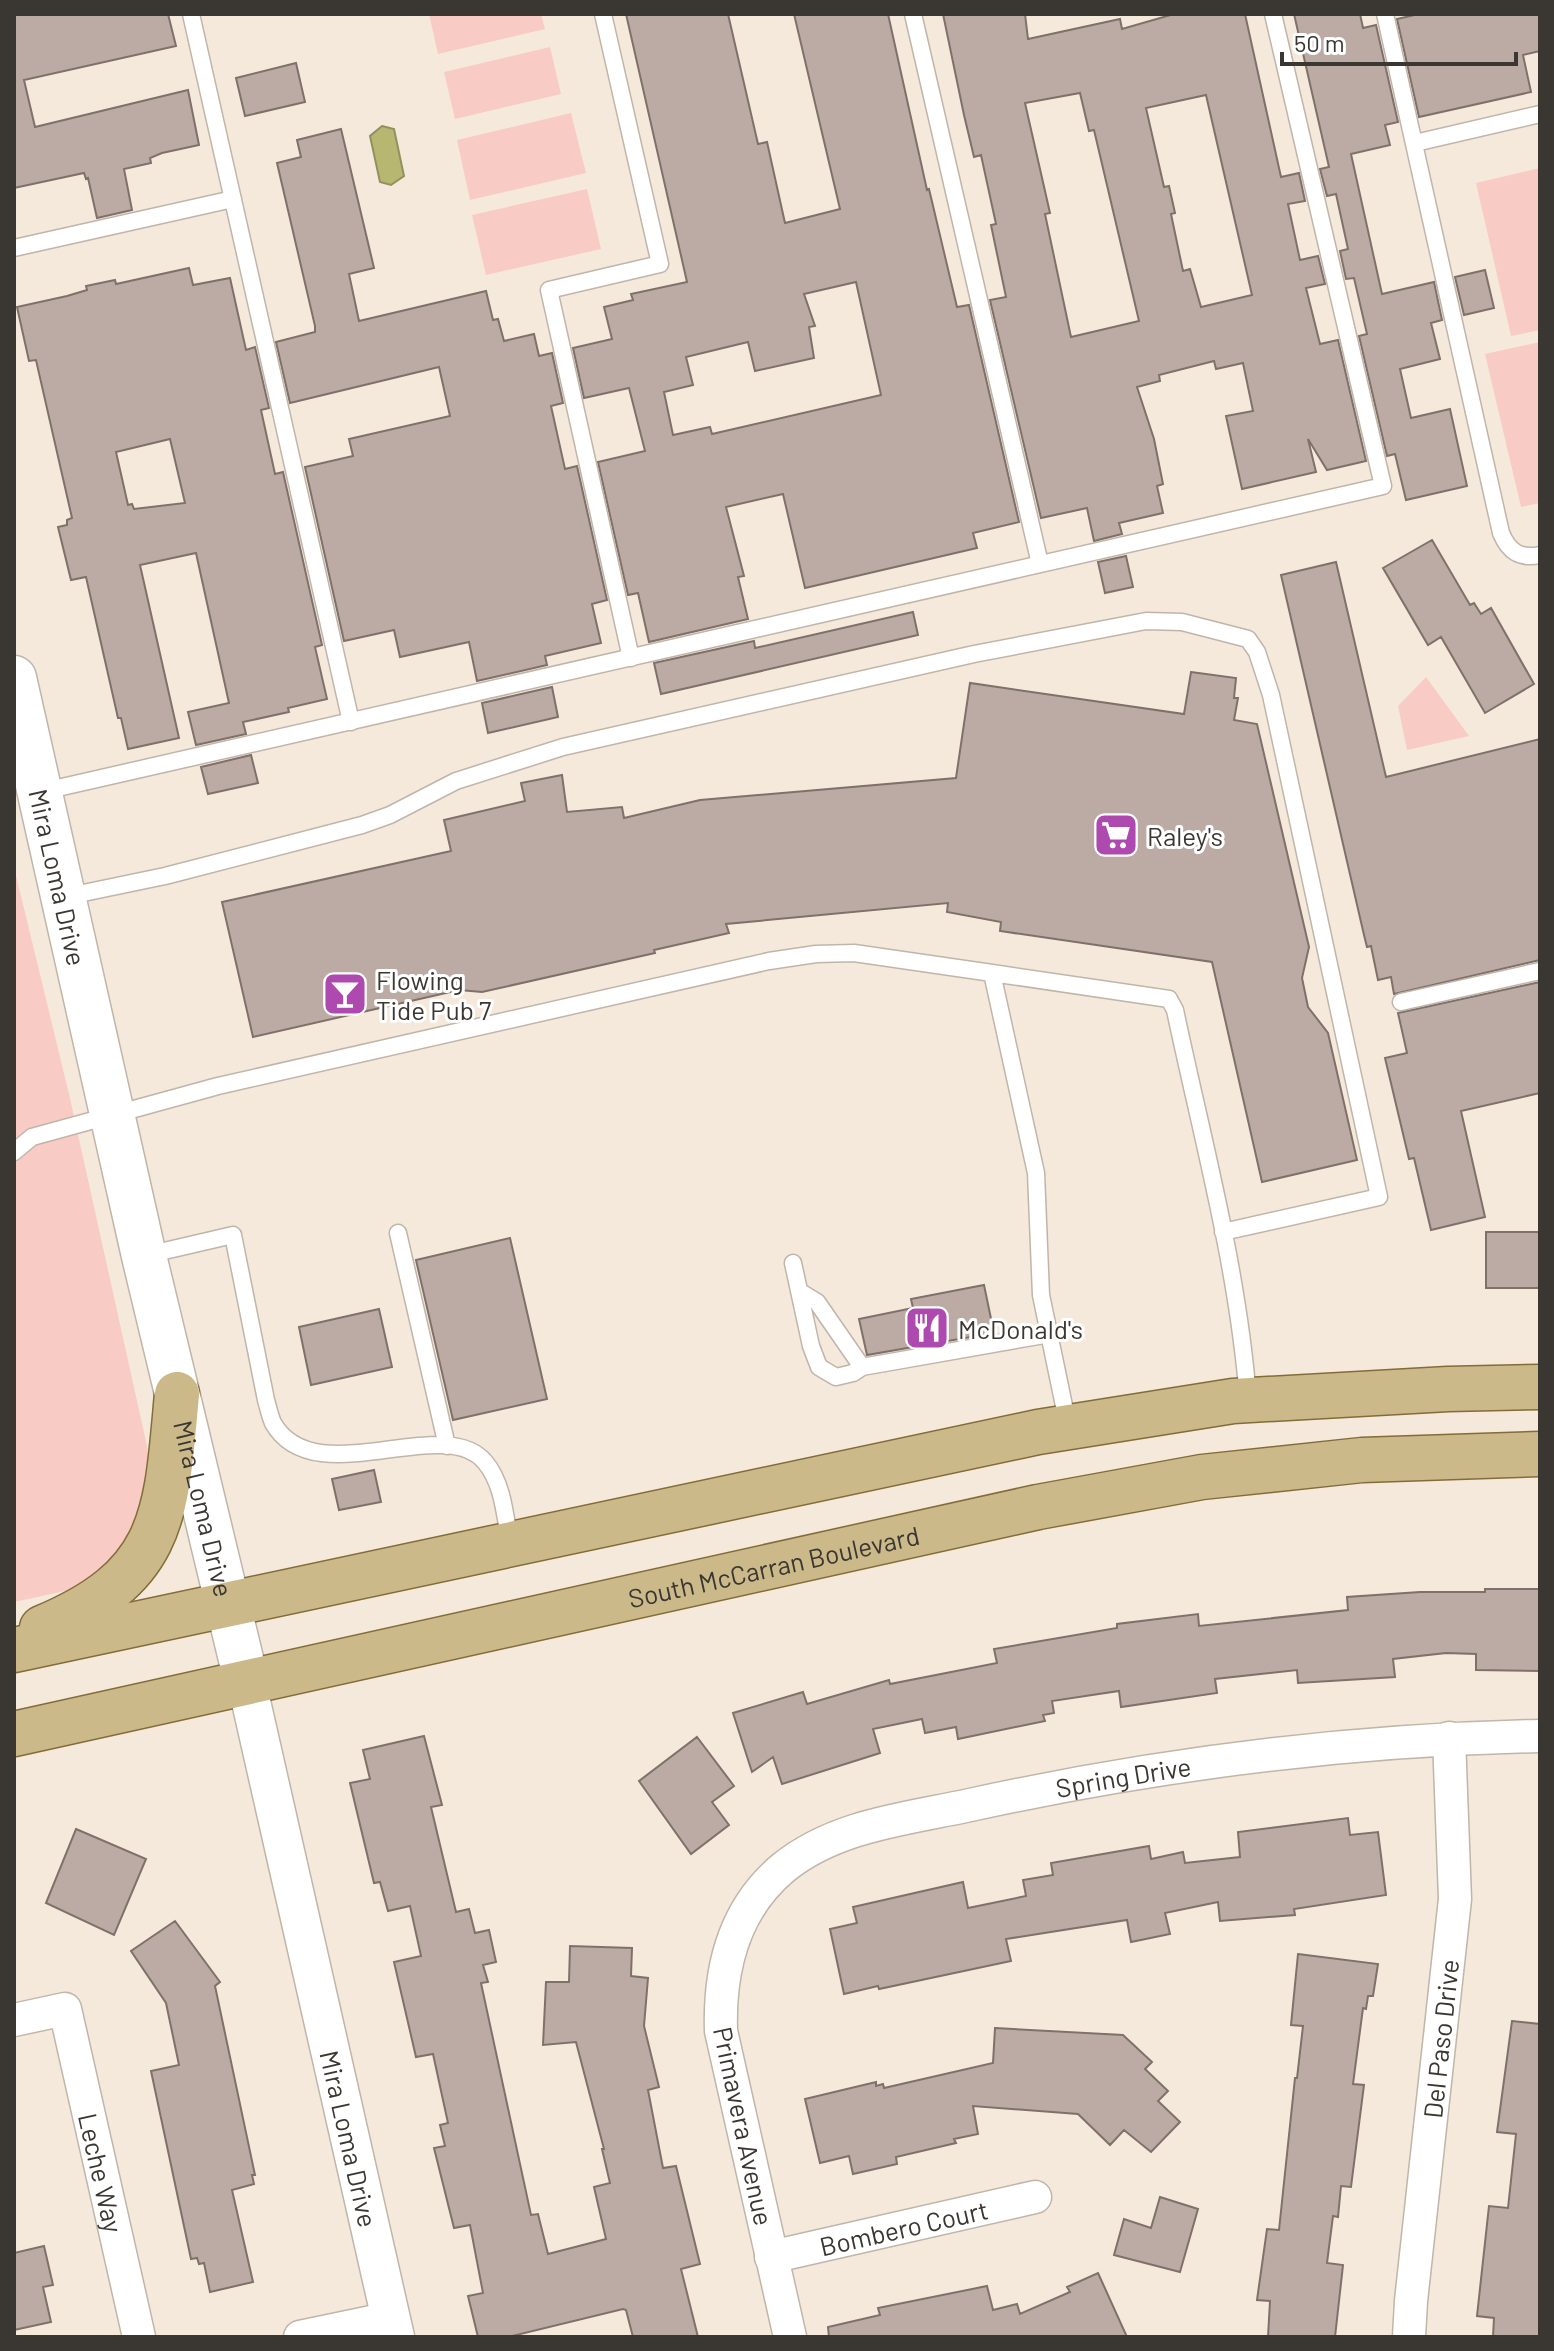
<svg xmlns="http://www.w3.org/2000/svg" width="1554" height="2351" font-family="Barlow,sans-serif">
	<rect width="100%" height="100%" fill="#f5e9dc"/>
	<!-- green -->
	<path fill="#f9cbc5" d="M429 14H541L545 29 438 54Z
		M550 47 561 94 455 119 444 72Z
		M571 113 586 173 470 200 457 140Z
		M1540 168V330L1511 336 1476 183Z
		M587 189 601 249 486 275 472 215Z
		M1540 342V503L1521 507 1485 354Z
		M1426 677 1469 736 1407 750 1398 706Z
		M14 867 69 1094 147 1446 152 1490 127 1551 74 1589 14 1602Z"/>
	<!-- water -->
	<path fill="#b7b771" stroke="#92905e" stroke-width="2" d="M382 126 394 129 404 176 391 185 380 182 370 136Z"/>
	<!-- building -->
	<path fill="#bbaba4" stroke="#7f7169" stroke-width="2" fill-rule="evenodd" d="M14 14H168L176 46 24 80 35 127 188 90 199 145 162 153 150 158 151 163 124 169 132 210 97 218 88 178 86 179 84 173 14 188Z
		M626 14H728L758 144 767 142 785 223 840 209 794 14H888L927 190 929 189 957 307 969 305 1019 522 973 533 977 548 805 588 783 494 726 507 744 576 738 577 748 619 649 642 638 593 628 595 598 462 645 451 629 388 584 398 573 348 612 339 604 307 633 300 631 294 687 282ZM856 282 881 395 712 434 710 427 673 435 664 392 693 385 686 357 748 342 755 371 814 358 809 327 815 326 804 294Z
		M943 14H1025L1028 39 1120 19 1122 29 1174 14H1245L1281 177 1299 173 1305 201 1288 204 1300 260 1318 256 1325 284 1306 288 1320 344 1338 340 1366 461 1327 470 1308 439 1316 472 1242 489 1226 416 1253 411 1243 363 1216 369 1214 361 1159 375 1160 381 1137 387 1154 439 1163 484 1157 486 1163 513 1119 523 1122 534 1094 541 1087 508 1041 518 990 300 1006 297 991 225 996 224 981 155 974 157 964 115ZM1080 93 1089 131 1094 130 1139 321 1071 337 1045 214 1050 213 1025 103ZM1206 95 1252 295 1201 307 1190 269 1183 271 1171 214 1175 213 1169 186 1164 187 1146 108Z
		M1294 14H1360L1363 28 1376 25 1398 122 1385 125 1390 145 1351 154 1382 294 1434 282 1442 320 1431 323 1440 359 1400 369 1411 418 1450 409 1467 486 1406 500 1395 454 1387 456 1359 336 1367 334 1354 278 1346 279 1340 251 1348 249 1336 194 1327 196 1320 169 1329 167Z
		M1419 14H1540V51L1523 55 1531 92 1419 117 1397 19Z
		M296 63 305 102 245 116 236 78Z
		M341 129 374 268 349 274 359 321 486 291 493 320 498 319 504 341 534 334 539 356 552 353 563 403 551 406 565 469 577 466 607 600 592 604 601 643 545 656 547 665 477 681 469 642 400 657 394 630 344 641 305 467 353 456 349 439 450 416 439 367 290 403 276 342 315 332V326L277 163 301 157 297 140Z
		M189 268 193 285 230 278 246 350 255 347 269 408 261 410 275 474 283 472 322 645 315 647 327 699 288 708 289 712 243 722 246 734 196 745 188 712 229 703 196 553 140 565 179 738 128 749 121 718H118L86 577 71 580 58 527 67 525V520L72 518 36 360 29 361 17 307 67 296 87 290 86 286 115 280 116 284ZM170 439 185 503 134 509 132 504 128 505 116 452Z
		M1485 270 1494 308 1464 315 1455 277Z
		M1432 540 1470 605 1474 603 1481 614 1491 608 1534 684 1485 713 1441 637 1428 645 1383 568Z
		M1126 556 1133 587 1105 593 1098 562Z
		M1336 562 1386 777 1540 739V960L1394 994 1391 977 1378 980 1371 946 1367 947 1364 935 1281 575Z
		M913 612 918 635 661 694 654 663 754 641 755 648Z
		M1191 672 1236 678 1234 698H1238L1234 720 1257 724 1309 947 1302 978 1308 1007 1328 1033 1357 1160 1262 1182 1212 962 1000 931 1001 922 947 912 948 903 726 924 729 933 654 950 655 953 482 992 459 990 253 1037 222 902 451 851 444 820 525 801 521 783 562 775 567 812 622 807 624 818 700 800 956 778 970 683 1184 714Z
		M552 687 558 717 488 733 482 703Z
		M251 755 258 783 208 794 201 767Z
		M1540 982V1093L1461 1111 1485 1217 1431 1230 1414 1158 1409 1159 1385 1058 1407 1053 1398 1013Z
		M1486 1232H1540V1288H1486Z
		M510 1238 547 1399 453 1420 416 1260Z
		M984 1285 994 1333 867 1355 859 1319 913 1308 911 1299Z
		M379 1309 392 1367 311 1385 299 1327Z
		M374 1470 381 1502 339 1510 332 1479Z
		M1485 1589H1540V1671L1476 1670V1654L1446 1653 1393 1659 1395 1677 1298 1683 1297 1670 1215 1679 1217 1693 1121 1707 1119 1691 1052 1701 1054 1713 1043 1715 1045 1721 958 1739 956 1727 925 1733 922 1719 873 1729 880 1753 782 1784 773 1757 752 1772 733 1713 803 1692 807 1704 889 1680 890 1684 997 1663 994 1649 1117 1628V1624L1198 1614 1199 1626 1348 1610 1347 1597 1420 1592H1485Z
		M424 1736 442 1805 431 1807 456 1912 469 1909 475 1933 489 1930 496 1962 483 1965 488 1982 481 1983 531 2215 538 2214 548 2254 606 2239 594 2187 610 2183 602 2149H604L576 2042 543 2045 546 1982H569L570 1946 632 1948 631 1976 648 1978 644 2026 659 2087 648 2090 663 2168 676 2166 700 2264 681 2269 698 2337H633L626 2310 623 2309 508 2337H478L468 2296 483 2293 470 2225 454 2228 434 2148 445 2146 440 2125 448 2123 433 2054 416 2057 394 1962 421 1956 410 1906 388 1911 380 1882 374 1883 350 1783 370 1779 363 1750Z
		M697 1737 734 1786 712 1802 729 1825 691 1854 639 1781Z
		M1348 1818 1350 1835 1378 1832 1386 1895 1294 1909 1295 1915 1220 1921 1218 1902 1165 1913 1170 1934 1131 1942 1127 1920 1006 1939 1011 1961 879 1989 878 1986 844 1994 830 1929 857 1923 853 1907 963 1882 968 1908 1026 1896 1023 1880 1053 1875 1051 1863 1149 1846 1151 1859 1183 1852 1185 1863 1240 1857 1238 1832Z
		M76 1829 146 1859 114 1935 46 1903Z
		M175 1921 220 1982 215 1986 255 2175H252L254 2184 232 2190 253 2282 210 2292 204 2263 199 2264 197 2258 191 2259 151 2071 179 2065 166 2003 131 1951Z
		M1298 1954 1378 1964 1373 1996H1368L1366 2009 1363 2008 1353 2084 1364 2085 1351 2187 1341 2186 1338 2217 1333 2216 1327 2263 1343 2265 1335 2337H1268L1270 2301 1257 2300 1267 2229 1279 2230 1295 2078H1297L1303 2026 1291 2025Z
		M1512 2021 1540 2024V2337H1493L1494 2318 1477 2316 1489 2206 1508 2208 1516 2134 1497 2132Z
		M995 2028 1123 2035 1152 2062 1145 2069 1168 2091 1158 2101 1180 2122 1151 2152 1124 2130 1110 2145 1078 2114 973 2106 978 2134 954 2139 956 2143 896 2157 897 2164 853 2174 849 2156 820 2163 805 2099 876 2082V2086L883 2084 884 2088 993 2063Z
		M1160 2197 1198 2209 1180 2272 1114 2255 1124 2219 1151 2228Z
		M44 2246 53 2285 43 2287 51 2322 14 2330V2253Z
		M1098 2273 1127 2337H829L828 2327 880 2315 878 2308 987 2286 993 2310 1017 2304 1020 2314 1070 2292 1067 2287Z"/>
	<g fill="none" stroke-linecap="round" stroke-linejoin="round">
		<!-- service casing -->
		<g stroke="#c1b5a9" stroke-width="19">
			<path id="service" d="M191 14 351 722
				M603 14 660 264 549 290 631 658
				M913 14 1040 564
				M1385 14 1501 533C1509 552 1520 559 1540 555
				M1415 143 1540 114
				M14 248 233 199
				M40 792 1383 486 1273 14
				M64 897 165 876 362 825 390 815 456 781 563 747 974 654 1146 621 1182 622 1248 639 1257 652 1271 695 1379 1197 1223 1232
				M992 973 1169 999 1175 1010C1202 1138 1238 1268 1248 1399
				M1401 1002 1540 971
				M14 1152 32 1137 218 1086 769 961 816 954 854 953 992 973 1036 1173 1041 1295 1068 1425
				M398 1233 447 1446
				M147 1255 233 1235 266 1400C268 1407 270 1416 273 1423 314 1495 443 1412 485 1462 503 1483 505 1516 510 1543
				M793 1263 811 1346 819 1367 836 1377 853 1373 862 1367 1050 1334
				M799 1291 817 1302 862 1367"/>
		</g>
		<!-- minor casing -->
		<g stroke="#c1b5a9" stroke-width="35">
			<g id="minor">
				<path id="s1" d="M14 2020 65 2009 139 2337"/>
				<path id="s2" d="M771 2257 1035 2197"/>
				<path d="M300 2337 391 2318"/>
				<path id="s3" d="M790 2337 721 2031C719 1969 733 1910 783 1868 836 1825 906 1819 970 1805 1158 1764 1347 1740 1540 1736"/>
				<path id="s4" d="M1409 2337 1411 2301 1455 1899 1449 1738"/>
			</g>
		</g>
		<!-- tertiary casing -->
		<g stroke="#c1b5a9" stroke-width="41">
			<g id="tertiary">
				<path id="s5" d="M247 1684 395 2337"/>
			</g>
		</g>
		<!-- secondary casing -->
		<g stroke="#c1b5a9" stroke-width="47">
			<g id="secondary">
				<path id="s6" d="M14 678 144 1256 247 1684"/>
			</g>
		</g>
		<!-- primary casing -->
		<g stroke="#826d38" stroke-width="47">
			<g id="primary">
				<path d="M42 1628C167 1576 166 1514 177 1394"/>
				<path d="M14 1650 1038 1432 1233 1401 1448 1389 1540 1387"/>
				<path id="s7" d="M14 1734 1038 1507 1202 1477 1362 1460 1540 1454"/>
			</g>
		</g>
		<!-- service -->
		<use href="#service" stroke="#fff" stroke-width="16"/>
		<!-- minor -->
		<use href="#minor" stroke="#fff" stroke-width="32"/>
		<!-- tertiary -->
		<use href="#tertiary" stroke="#fff" stroke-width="38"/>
		<!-- secondary -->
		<use href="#secondary" stroke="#fff" stroke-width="44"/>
		<!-- primary -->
		<use href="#primary" stroke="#cbb989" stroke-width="44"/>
	</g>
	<!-- icons -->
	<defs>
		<g id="supermarket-square" transform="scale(2.3)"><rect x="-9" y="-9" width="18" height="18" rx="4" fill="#ae4aaf" stroke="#fff"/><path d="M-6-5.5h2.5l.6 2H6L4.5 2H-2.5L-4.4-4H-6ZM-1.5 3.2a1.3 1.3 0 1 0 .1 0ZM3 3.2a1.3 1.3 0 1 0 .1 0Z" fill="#fff"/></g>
		<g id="bar-square" transform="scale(2.3)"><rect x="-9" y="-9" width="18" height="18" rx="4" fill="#ae4aaf" stroke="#fff"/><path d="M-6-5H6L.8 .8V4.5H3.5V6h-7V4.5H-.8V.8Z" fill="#fff"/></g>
		<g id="restaurant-square" transform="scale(2.3)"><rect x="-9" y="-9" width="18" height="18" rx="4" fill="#ae4aaf" stroke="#fff"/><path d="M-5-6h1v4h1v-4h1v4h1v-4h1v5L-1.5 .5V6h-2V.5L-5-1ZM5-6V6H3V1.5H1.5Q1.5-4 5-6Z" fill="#fff"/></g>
	</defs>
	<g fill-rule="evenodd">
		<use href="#supermarket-square" x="1116" y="835"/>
		<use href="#bar-square" x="345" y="994"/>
		<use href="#restaurant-square" x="927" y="1328"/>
	</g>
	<g text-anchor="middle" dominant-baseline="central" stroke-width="6" stroke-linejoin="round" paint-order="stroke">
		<!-- poi labels -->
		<g font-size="26" fill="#3a3631" stroke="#fff" text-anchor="start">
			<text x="1147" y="835">Raley's</text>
			<text x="376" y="979">Flowing<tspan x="376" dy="30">Tide Pub 7</tspan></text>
			<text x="958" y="1328">McDonald's</text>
		</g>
		<!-- street labels -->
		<g font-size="26" fill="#3a3631" stroke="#fff">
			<text stroke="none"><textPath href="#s6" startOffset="204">Mira Loma Drive</textPath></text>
			<text stroke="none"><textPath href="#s6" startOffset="852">Mira Loma Drive</textPath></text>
			<text stroke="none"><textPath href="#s7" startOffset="778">South McCarran Boulevard</textPath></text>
			<text stroke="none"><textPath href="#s3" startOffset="850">Spring Drive</textPath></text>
			<text stroke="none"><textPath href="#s4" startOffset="300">Del Paso Drive</textPath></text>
			<text transform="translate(744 2126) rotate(78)">Primavera Avenue</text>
			<text stroke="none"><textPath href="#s5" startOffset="466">Mira Loma Drive</textPath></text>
			<text stroke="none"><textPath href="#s1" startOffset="220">Leche Way</textPath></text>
			<text stroke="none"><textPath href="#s2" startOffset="136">Bombero Court</textPath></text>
		</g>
	</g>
	<!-- border -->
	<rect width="1554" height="2351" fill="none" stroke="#3a3631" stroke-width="32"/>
	<!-- scale -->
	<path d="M1282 52v12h234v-12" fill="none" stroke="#3a3631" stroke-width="4"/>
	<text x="1294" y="52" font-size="24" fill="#3a3631" stroke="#ffffff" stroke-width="6" paint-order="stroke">50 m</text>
</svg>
